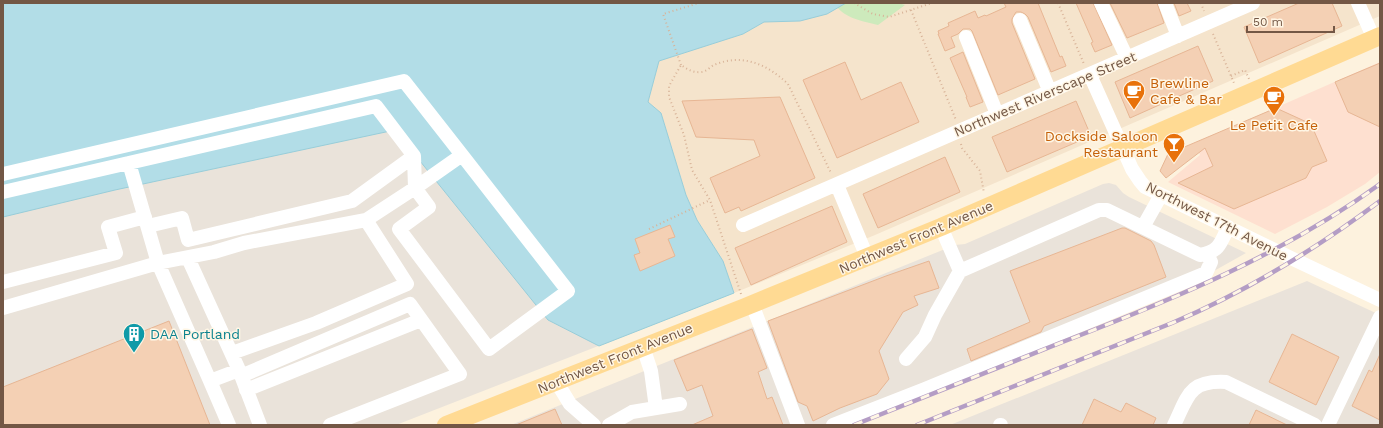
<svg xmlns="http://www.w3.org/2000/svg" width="1383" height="428" font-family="'Work Sans',sans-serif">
	<rect width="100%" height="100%" fill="#fdf2de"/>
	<!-- residential -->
	<path fill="#f5e4cc" d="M846 3H1380V16L875 235 734 293 723 261 697 220 686 195 661 113 648 102 659 61 743 34 764 22 800 21Z"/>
	<!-- commercial -->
	<path fill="#fee0d0" d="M1380 62V172L1365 184 1327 207 1275 234 1168 182 1200 155 1195 143Z"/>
	<!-- industrial -->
	<path fill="#eae3da" d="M415 68 734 293 396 425H3V162Z
		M1109 183 1116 185 1123 193 1129 197 1246 253 1205 276 836 425H511L955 245 965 244 1103 184Z
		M1307 281 1380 315V425H950Z"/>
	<!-- green -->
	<path fill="#cdeabc" d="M834 3H898L905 5 878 25C862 21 843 18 834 3Z"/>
	<!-- water -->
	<path fill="#b2dde7" stroke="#98cdd9" d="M3 3H846L827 14 800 21 764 22 743 34 659 61 648 102 661 113 686 195 697 220 723 261 734 293 599 346 548 320 395 130 115 190 3 217Z"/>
	<!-- building -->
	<path fill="#f4d0b4" stroke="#e7b694" d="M1004 3H1038L1060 57 1062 56 1066 66 1051 72 1028 17 1025 14 1021 12H1016L1012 19V23L1035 79 998 95 972 31 970 29H963L958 34 951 37 955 47 945 51 938 34H939L938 31 949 26 948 23 975 11 978 18 985 15 986 16 1006 7Z
		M1076 3H1093L1112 45 1095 52 1091 43 1093 42Z
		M1110 3H1157L1164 23 1127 38Z
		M1174 3H1187L1191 11 1179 16Z
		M1299 3H1332L1342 26 1259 63 1244 27Z
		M1198 46 1213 81 1130 118 1115 82Z
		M963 52 983 102 970 107 966 97H967L950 58Z
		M845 62 861 100 901 82 919 122 837 158 803 80Z
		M1380 63V127L1348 112 1335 82Z
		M780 97 815 178 741 211 739 207 725 213 710 178 760 156 754 140 696 137 682 101Z
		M1076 101 1091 136 1007 172 992 137Z
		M1276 108 1311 124 1327 161 1312 167 1306 178 1234 209 1178 183 1213 166 1205 148 1166 178 1160 171 1168 154Z
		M945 157 960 192 878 228 863 194Z
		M832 206 847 242 751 285 735 248Z
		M670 225 675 237 668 239 675 256 640 271 634 255 640 253 635 239Z
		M1122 228H1125L1151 241 1154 245 1166 277 1044 326 1041 332 971 361 967 349 1030 322 1010 271Z
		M929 261 939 288 914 296 918 305 903 312 879 351 889 379 877 394 840 408 813 421 807 406 798 402 768 321 886 276Z
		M169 321 210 425H3V387Z
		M752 329 767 368 758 372 767 399 772 397 783 425H692L713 416 702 385 687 391 674 360Z
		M1292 334 1339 357 1316 405 1269 382Z
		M1380 354V420L1352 406 1369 370 1372 372Z
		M1094 399 1121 412 1126 403 1156 418 1153 425H1082Z
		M555 409 562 425H516Z
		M1256 410 1287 425H1249Z"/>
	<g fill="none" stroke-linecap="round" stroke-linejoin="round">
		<!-- path -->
		<path stroke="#d8b398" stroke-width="2" stroke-dasharray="1 3" stroke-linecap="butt" d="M854 3 873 14 889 17 932 3
			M1058 3 1084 64
			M1201 3 1204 11
			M911 10 956 120
			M1213 34 1234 83
			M681 65 663 14 699 3
			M1231 76 1245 70 1249 79
			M961 144 962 148 980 171 984 193
			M649 229 710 200
			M741 294 710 200 692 170 684 135 669 97V86L681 65C687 69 693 73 701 72 706 72 710 67 714 65 742 53 767 64 788 84L831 173"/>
		<!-- minor -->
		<path stroke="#fff" stroke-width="14" d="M1101 3 1127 58
			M1165 3 1178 36
			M1358 3 1374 39
			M1020 20 1050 92
			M966 37 997 114
			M1090 75 1132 169 1140 181 1145 187 1293 259 1380 300
			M129 163 158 263 210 381
			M3 174 404 81 462 155 415 188 366 220 244 243 214 252 158 263 3 308
			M837 185 867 257
			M3 192 376 106 414 156
			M743 225 1253 3
			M148 226 182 218 188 240 352 201 414 156 415 188 429 207 399 229 489 349 568 291 462 155
			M941 227 960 271 1099 210H1107L1200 255C1219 252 1221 243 1228 227
			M1143 227 1161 195
			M188 258 239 370 260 425
			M3 282 116 253 108 227 145 217
			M752 304 798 425
			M643 347 651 371 656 408
			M232 353 316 323 407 284 366 220
			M906 359 925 337 935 315 960 271
			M241 376 410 304 460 374 330 425
			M556 381 570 404 594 425
			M246 390 421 320
			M229 425 210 381 239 370
			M609 425 632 412 680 404
			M833 425 925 389 1189 280 1206 273 1211 262 1207 254
			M1000 425H1001
			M1174 425C1188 396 1189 380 1226 382L1315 425
			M1328 425 1380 317"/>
		<!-- major -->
		<path stroke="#ffda93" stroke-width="18" d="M446 425 745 307 941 227 1380 36"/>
		<!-- rail casing -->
		<g stroke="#b49dc5" stroke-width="4.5">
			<path id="rail" d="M854 425C924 397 994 369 1065 341 1174 299 1284 254 1380 184
				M917 425 1172 323C1245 292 1316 249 1380 201"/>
		</g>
		<!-- rail -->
		<use href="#rail" stroke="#fff6e5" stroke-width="3" stroke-dasharray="9" stroke-linecap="butt"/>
	</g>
	<!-- icons -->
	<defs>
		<g id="cafe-pin" transform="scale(1.15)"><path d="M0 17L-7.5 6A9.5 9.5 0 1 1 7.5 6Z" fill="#e8710a" stroke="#fff6e5"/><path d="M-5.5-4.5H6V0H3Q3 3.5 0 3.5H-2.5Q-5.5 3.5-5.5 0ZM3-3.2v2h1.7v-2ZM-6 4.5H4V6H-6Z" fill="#fff"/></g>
		<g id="bar-pin" transform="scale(1.15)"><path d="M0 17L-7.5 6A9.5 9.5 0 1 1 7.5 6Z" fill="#e8710a" stroke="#fff6e5"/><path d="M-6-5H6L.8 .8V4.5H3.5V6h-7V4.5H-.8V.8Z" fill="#fff"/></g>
		<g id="building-pin" transform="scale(1.15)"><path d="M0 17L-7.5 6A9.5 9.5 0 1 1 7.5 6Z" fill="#0f9aa8" stroke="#fff6e5"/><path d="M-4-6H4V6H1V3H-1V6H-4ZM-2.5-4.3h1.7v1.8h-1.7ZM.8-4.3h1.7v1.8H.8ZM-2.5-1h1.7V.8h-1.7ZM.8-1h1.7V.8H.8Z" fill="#fff"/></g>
	</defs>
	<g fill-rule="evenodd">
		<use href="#cafe-pin" x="1134" y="91"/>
		<use href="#cafe-pin" x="1274" y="97"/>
		<use href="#bar-pin" x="1174" y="144"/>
		<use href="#building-pin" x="134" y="334"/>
	</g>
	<g text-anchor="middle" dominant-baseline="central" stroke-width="3" stroke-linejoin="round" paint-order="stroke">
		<!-- food labels -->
		<g font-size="14" fill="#c56008" stroke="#fff6e5" text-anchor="start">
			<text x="1150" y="83">Brewline<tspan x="1150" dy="16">Cafe &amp; Bar</tspan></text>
			<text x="1274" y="125" text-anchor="middle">Le Petit Cafe</text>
			<text x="1158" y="136" text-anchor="end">Dockside Saloon<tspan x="1158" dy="16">Restaurant</tspan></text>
		</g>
		<!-- street labels -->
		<g font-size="14" fill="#735745" stroke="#fff6e5">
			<text transform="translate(1045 94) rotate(-23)">Northwest Riverscape Street</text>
			<text transform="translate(1217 221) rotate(27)">Northwest 17th Avenue</text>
			<text transform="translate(916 237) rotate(-23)">Northwest Front Avenue</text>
			<text transform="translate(615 358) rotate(-22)">Northwest Front Avenue</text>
		</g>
		<!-- culture labels -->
		<g font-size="14" fill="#0d838f" stroke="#fff6e5" text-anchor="start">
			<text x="150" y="334">DAA Portland</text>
		</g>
	</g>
	<!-- border -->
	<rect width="1383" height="428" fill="none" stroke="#735745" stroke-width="8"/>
	<!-- scale -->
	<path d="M1247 26v6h87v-6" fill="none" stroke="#735745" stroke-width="2"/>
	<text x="1253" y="26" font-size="12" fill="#735745" stroke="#fff6e5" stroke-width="3" paint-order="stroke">50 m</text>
</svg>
